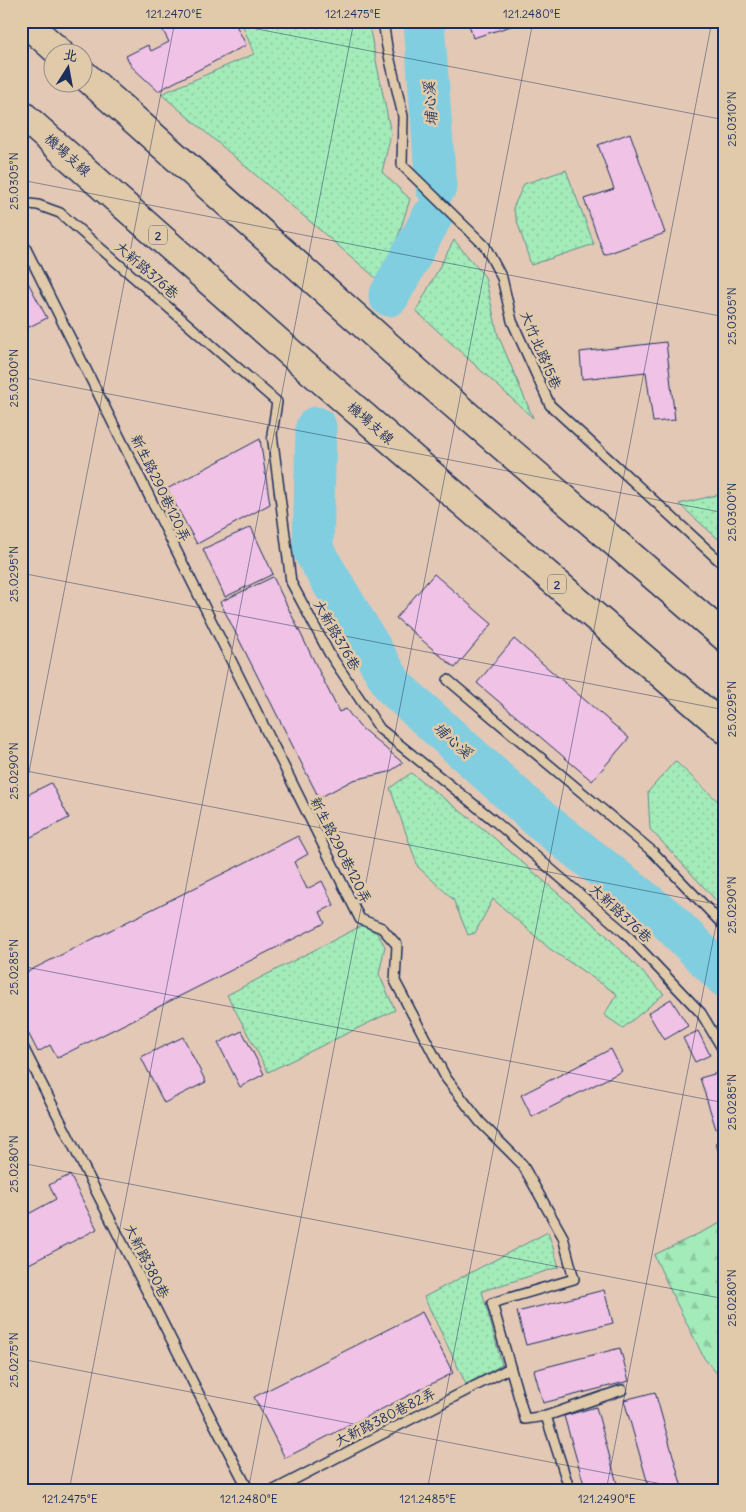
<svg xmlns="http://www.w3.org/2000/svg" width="746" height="1512" font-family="Delius,'LXGW WenKai TC',sans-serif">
	<defs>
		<pattern id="grass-dots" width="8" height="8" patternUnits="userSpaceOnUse" patternTransform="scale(1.25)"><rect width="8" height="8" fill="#a3ebb8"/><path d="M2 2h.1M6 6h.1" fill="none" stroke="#8ccaa1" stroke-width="1.8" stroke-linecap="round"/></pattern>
		<pattern id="forest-firs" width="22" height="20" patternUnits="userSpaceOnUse" patternTransform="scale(1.25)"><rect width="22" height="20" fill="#a3ebb8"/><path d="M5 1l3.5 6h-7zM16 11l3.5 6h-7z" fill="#8ccaa1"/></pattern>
	</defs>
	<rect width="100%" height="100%" fill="#e4c8b6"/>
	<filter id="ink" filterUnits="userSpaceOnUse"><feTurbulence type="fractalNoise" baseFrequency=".02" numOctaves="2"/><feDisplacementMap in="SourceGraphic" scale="10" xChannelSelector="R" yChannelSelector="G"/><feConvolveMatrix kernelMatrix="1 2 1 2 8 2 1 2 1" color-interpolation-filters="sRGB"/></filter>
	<g filter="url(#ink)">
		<!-- grass -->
		<path fill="url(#grass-dots)" stroke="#5f8d8b" d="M241 21H368L391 134 382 172 410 199 383 284 161 94 254 54Z
			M566 170 594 244 531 265 513 208 524 184Z
			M454 240 485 277 498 335 533 418 416 311Z
			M725 493V545L679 504Z
			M675 761 725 808V910L650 829 648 792Z
			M411 773 486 831 605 934 664 994 623 1028 604 1015 617 994 550 949 493 899 475 933 468 935 453 899 418 867 390 788Z
			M363 925 377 933 385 946 379 974 395 1010 268 1072 227 995Z
			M548 1232 559 1267 482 1291 502 1365 466 1384 424 1297Z"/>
		<!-- forest -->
		<path fill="url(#forest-firs)" stroke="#5f8d8b" d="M725 1221V1383L704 1358 674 1298 654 1255Z"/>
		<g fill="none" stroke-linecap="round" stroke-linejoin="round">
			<!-- river -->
			<path stroke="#81cee0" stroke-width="41" d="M424 21 436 187
				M389 296 432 217
				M316 427 313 550 394 687 542 821 667 919 725 977"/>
		</g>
		<!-- building -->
		<path fill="#efc2e6" stroke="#1b2f5e" d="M158 21H234L246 45 158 91 131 66 126 56 148 45 151 51 169 42Z
			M468 21H527L473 38Z
			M630 133 665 233 604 255 584 199 614 189 598 145Z
			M25 277 47 318 21 331V279Z
			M666 342 675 420 653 422 646 372 582 379 580 352Z
			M260 439 270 504 197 544 167 489Z
			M251 527 273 574 225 597 203 549Z
			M434 574 492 624 455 668 396 618Z
			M273 577 339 712 346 709 359 726 403 763 389 772 353 780 319 798 220 602Z
			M514 639 629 738 592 781 477 683Z
			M51 783 69 818 21 842V798Z
			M298 836 308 854 294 862 307 889 322 881 334 905 320 912 325 923 57 1058 50 1045 38 1052 21 1019V975Z
			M671 999 688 1026 664 1040 648 1013Z
			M242 1031 264 1074 240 1087 218 1043Z
			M698 1031 710 1055 695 1062 683 1038Z
			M183 1037 206 1082 164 1103 141 1057Z
			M611 1049 622 1071 532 1117 521 1095Z
			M725 1071V1126L716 1129 700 1078Z
			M725 1141V1177L716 1143Z
			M70 1175 97 1229 21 1268V1246L23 1245 21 1241V1218L56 1199 49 1185Z
			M604 1290 613 1323 526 1345 517 1312Z
			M422 1312 453 1373 285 1458 254 1397Z
			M620 1348 629 1381 543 1403 534 1370Z
			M655 1392 683 1491H650L624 1400Z
			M596 1407 619 1491H586L564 1416Z"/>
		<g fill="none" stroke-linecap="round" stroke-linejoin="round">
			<!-- service casing -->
			<g stroke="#1b2f5e" stroke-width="12">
				<path id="service" d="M383 21 387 47 403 116 402 165 485 246 502 278 512 321 550 405 725 566
					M21 203 38 205 60 213 277 402 272 434 291 582 329 653 380 729 497 823 625 933 701 1013 725 1053
					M21 239 360 919 382 928 397 945 395 981 446 1078 480 1122 522 1164 563 1237 574 1279 492 1303 525 1419 546 1416 622 1390
					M448 680 653 852 725 927
					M21 1043 208 1412 249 1491
					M546 1416 570 1491
					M272 1491 510 1368"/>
			</g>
			<!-- motorway casing -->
			<g stroke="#1b2f5e" stroke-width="31">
				<path id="motorway" d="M24 21 59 52
					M82 73 426 380 725 637
					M21 114 294 356 725 729"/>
			</g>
			<!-- service -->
			<use href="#service" stroke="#e1caaa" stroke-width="9"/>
			<!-- motorway -->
			<use href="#motorway" stroke="#e1caaa" stroke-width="28"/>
		</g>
	</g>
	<!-- ticks -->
	<path fill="none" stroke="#1b2f5e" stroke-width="1" stroke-opacity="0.45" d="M216 21 725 120M21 180 725 317M21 377 725 513M21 573 725 710M21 770 725 906M21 813 175 21M21 966 725 1103M21 1163 725 1299M21 1359 698 1491M69 1491 354 21M248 1491 533 21M427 1491 712 21M606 1491 725 879"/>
	<g text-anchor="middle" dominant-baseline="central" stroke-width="5" stroke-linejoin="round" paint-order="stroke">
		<!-- shield labels -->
		<g fill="#e1caaa" stroke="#565e75" stroke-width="1">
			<rect x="149" y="225.5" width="18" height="19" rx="4"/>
			<rect x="548" y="574.5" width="18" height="19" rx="4"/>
		</g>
		<g font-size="12" font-weight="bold" fill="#1b2f5e">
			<text x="158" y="235">2</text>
			<text x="557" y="584">2</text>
		</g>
		<!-- street labels -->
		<g font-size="14" fill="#1b2f5e" stroke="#e1caaa">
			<text transform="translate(68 155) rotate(42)">機場支線</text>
			<text transform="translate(147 270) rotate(41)">大新路376巷</text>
			<text transform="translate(541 350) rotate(67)">大竹北路15巷</text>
			<text transform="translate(371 423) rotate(41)">機場支線</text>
			<text transform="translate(161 488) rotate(64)">新生路290巷120弄</text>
			<text transform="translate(337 635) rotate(60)">大新路376巷</text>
			<text transform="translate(341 850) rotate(63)">新生路290巷120弄</text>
			<text transform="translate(621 913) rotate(43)">大新路376巷</text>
			<text transform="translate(147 1261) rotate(63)">大新路380巷</text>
			<text transform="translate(385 1417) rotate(-27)">大新路380巷82弄</text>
		</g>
		<!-- water labels -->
		<g font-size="15" font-style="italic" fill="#253f6b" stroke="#e1caaa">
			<text transform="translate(430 104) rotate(-94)">埔心溪</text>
			<text transform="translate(453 740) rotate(42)">埔心溪</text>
		</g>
	</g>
	<!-- margin -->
	<rect width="746" height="1512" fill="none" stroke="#e1caaa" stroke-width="55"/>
	<!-- north arrow -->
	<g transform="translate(68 68) rotate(11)"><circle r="24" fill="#e1caaa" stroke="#928c8c"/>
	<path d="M0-4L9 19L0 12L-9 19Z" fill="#1b2f5e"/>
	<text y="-8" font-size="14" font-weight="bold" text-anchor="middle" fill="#1b2f5e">北</text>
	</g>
	<rect x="28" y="28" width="690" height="1456" fill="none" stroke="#1b2f5e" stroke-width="2"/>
	<g font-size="12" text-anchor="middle" fill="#1b2f5e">
		<text x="174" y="18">121.2470°E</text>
		<text x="353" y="18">121.2475°E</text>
		<text x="532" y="18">121.2480°E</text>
		<text transform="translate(732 119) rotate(-90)" y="4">25.0310°N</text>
		<text transform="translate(14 181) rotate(-90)" y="4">25.0305°N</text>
		<text transform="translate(732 316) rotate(-90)" y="4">25.0305°N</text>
		<text transform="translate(14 378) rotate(-90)" y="4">25.0300°N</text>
		<text transform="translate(732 512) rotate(-90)" y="4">25.0300°N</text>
		<text transform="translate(14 574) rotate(-90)" y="4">25.0295°N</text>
		<text transform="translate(732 709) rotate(-90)" y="4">25.0295°N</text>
		<text transform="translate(14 771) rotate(-90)" y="4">25.0290°N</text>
		<text transform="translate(732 905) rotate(-90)" y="4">25.0290°N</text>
		<text transform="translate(14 967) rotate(-90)" y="4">25.0285°N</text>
		<text transform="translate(732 1102) rotate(-90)" y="4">25.0285°N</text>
		<text transform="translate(14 1164) rotate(-90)" y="4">25.0280°N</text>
		<text transform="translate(732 1298) rotate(-90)" y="4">25.0280°N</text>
		<text transform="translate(14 1360) rotate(-90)" y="4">25.0275°N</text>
		<text x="70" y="1503">121.2475°E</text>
		<text x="249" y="1503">121.2480°E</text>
		<text x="428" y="1503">121.2485°E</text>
		<text x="607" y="1503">121.2490°E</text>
	</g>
</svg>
